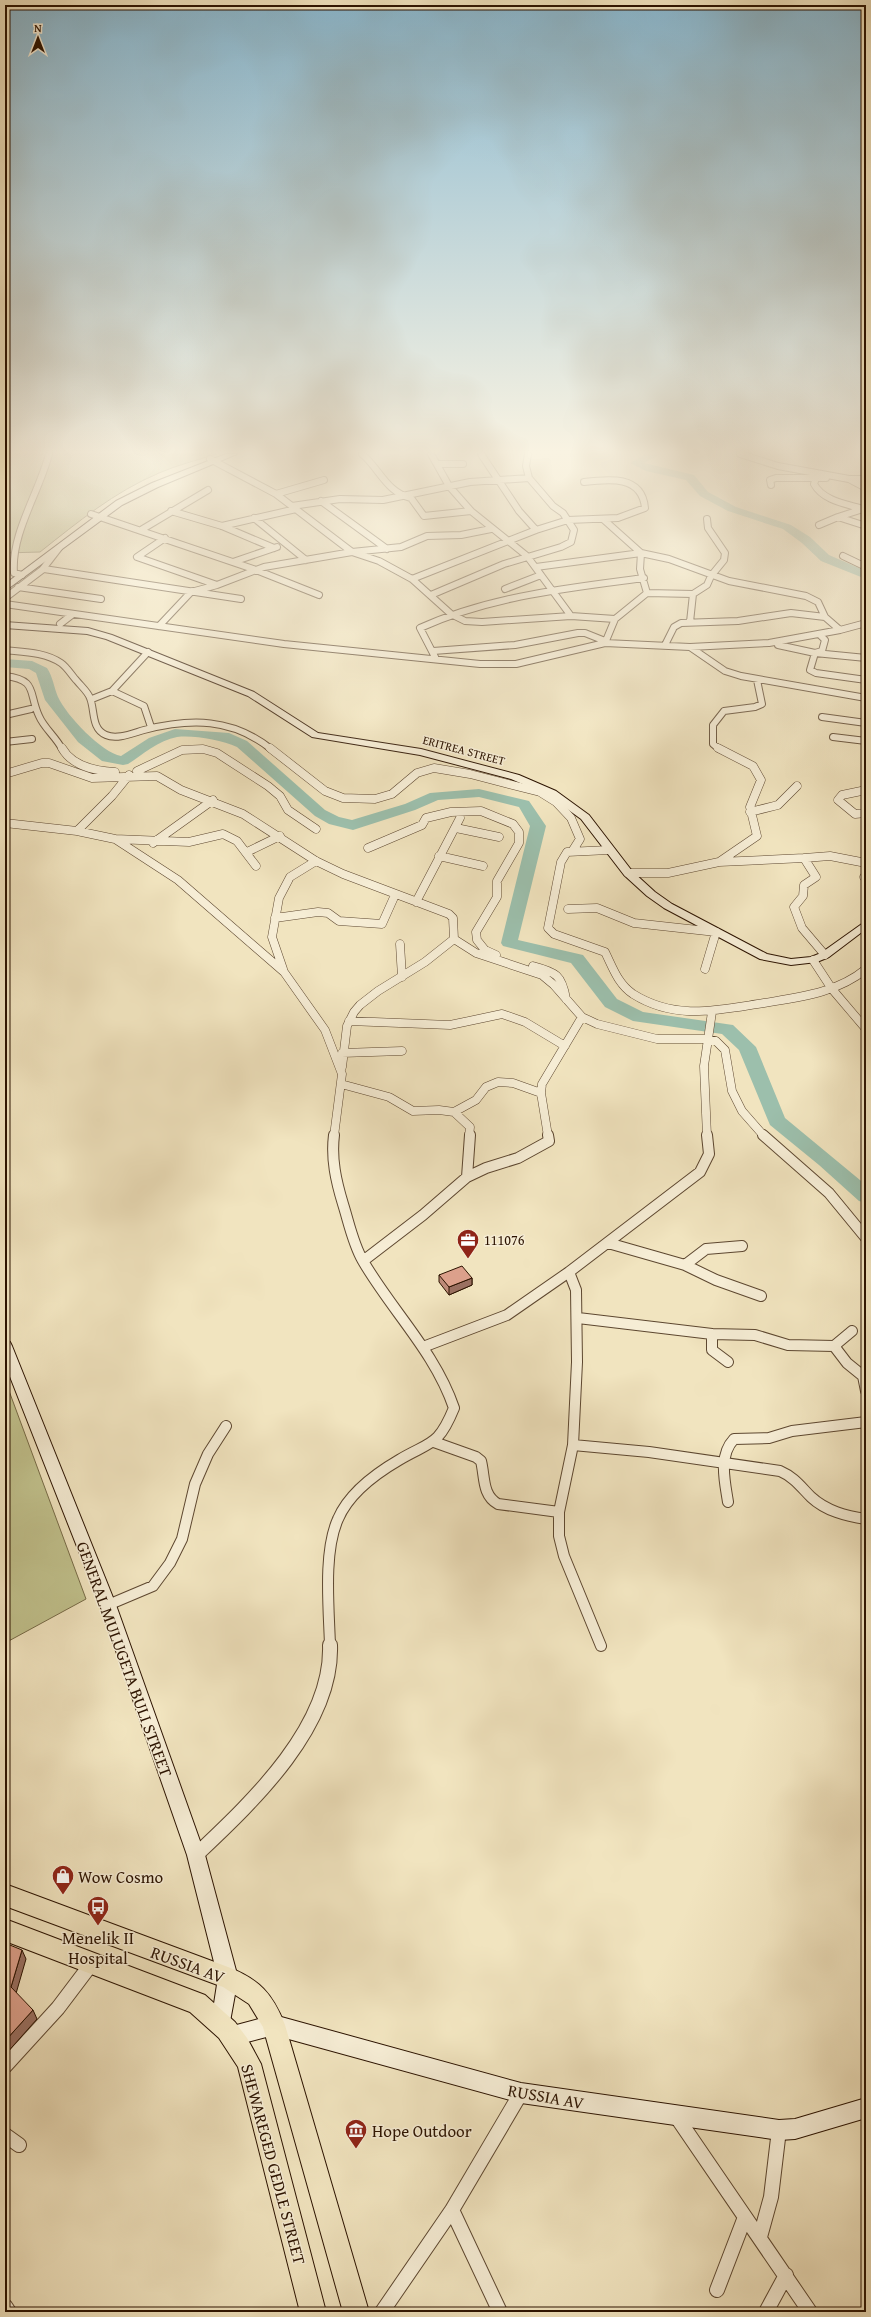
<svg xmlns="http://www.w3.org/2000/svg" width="871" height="2317" font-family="'Gentium Book Plus',serif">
	<rect width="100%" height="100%" fill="#f1e4bf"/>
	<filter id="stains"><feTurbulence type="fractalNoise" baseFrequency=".005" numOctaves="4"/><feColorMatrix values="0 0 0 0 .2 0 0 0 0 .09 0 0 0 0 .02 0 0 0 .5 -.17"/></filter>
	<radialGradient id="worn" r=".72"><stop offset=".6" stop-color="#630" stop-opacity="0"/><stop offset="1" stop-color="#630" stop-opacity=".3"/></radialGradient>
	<!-- green -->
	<path fill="#c1c28d" stroke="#766a46" d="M5 454H217C198 460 177 465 159 473 114 492 78 522 40 552L5 553Z
		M5 1380 86 1599 5 1643Z"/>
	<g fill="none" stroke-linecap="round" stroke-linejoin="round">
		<!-- river -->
		<path fill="#9cbfac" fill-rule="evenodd" d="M646 454H661L644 463 694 475 708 492 736 507 791 525 810 537 829 555 866 571V579L821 561 802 543 783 529 728 511 700 496 686 480 646 471 630 463Z
			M5 659 32 661 47 668C53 677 54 688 58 697 66 715 102 753 121 756L149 738 175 729 229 733 247 741 325 810 339 817 352 820 405 804 430 793 479 789 529 801 546 826 518 940 583 955 617 999 643 1012 733 1025 756 1047 785 1118 866 1185V1203L859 1201 819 1165 770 1125 739 1050 722 1034 633 1021 605 1007 571 963 503 946 501 943 530 826 519 807 479 797 438 800 415 810 353 830 329 824 315 816 237 747C221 740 194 735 177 737 159 740 142 755 128 764L123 765 102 761 78 742 45 700 36 673 29 669 5 667Z"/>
		<!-- minor-far3 casing -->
		<g stroke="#5d4730" stroke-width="8">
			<path id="minor-far3" d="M362 454C379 468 387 493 411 498L424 516 471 511
				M431 454 449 486 471 511 527 556 571 616
				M481 454 519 511 536 530
				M740 454 778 466 849 479 866 488
				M210 459 276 494 352 552 379 561 412 579 451 614 465 621 482 622 571 616 615 619
				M437 464H463
				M826 478H816L814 484C823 501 847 504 863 509
				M850 479H866
				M771 485 770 480 776 478H816
				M276 494 324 480
				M321 501 387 549
				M292 506 340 499 383 500 470 482 529 478
				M171 511 222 526 274 548
				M91 514 256 570 319 595
				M838 517 863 509
				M254 518 306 560
				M819 525 838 517 866 526
				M222 526 296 509
				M141 530 208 490
				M165 538 137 557 217 585
				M843 556 866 567
				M233 562 277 547
				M536 567 641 553 603 519
				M44 569 241 599
				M22 575 14 573C11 533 39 493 49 454
				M412 579 536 530 568 520 618 518 645 508C642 475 609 479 584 482
				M18 587 101 599
				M505 589 541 575
				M647 593 640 569 641 553 669 559 729 581 806 596 818 602 825 617
				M431 595 504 564 561 547 571 542 574 530 563 513 553 506 529 478 526 466 528 454
				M5 598 42 570 59 548
				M5 604 284 644 480 664H516L605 643 690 647 725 671 741 676 866 698
				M690 622 693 594
				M60 624 73 614
				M159 626 191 592 217 585 264 567 352 552 401 547 427 536 461 535 491 529
				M840 630 866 623
				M820 635 825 640 822 651 815 653 810 670 816 673 866 680
				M605 643 615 619 647 593 693 594 707 585 711 576 724 560 725 553 708 528 707 519
				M665 645 674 627 681 623 738 621 791 613 825 617 840 630 769 643 690 647
				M778 645 815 653 866 658
				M5 650C23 652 45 652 61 663 67 667 72 676 77 681 81 686 88 692 90 698 95 710 91 729 106 735 117 740 133 733 144 730 191 718 232 718 271 749
				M433 651 515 645 578 633H585L605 641
				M435 657 420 628C490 596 568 588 644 578
				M5 676C38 680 28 692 39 716 44 728 56 737 62 749
				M112 691 144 706 151 727
				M92 699 112 691 148 652
				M5 715 31 709
				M822 717 866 723
				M833 737 866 741
				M5 742 32 739
				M719 749 713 744V725L724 711 755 707 762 704 757 680"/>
		</g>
		<!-- minor-far2 casing -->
		<g stroke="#5d4730" stroke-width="9">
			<path id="minor-far2" d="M62 748C72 766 96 771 115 772
				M270 748 325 791 343 798 375 799 392 794 417 773 434 768 470 774 540 792 556 802 571 818 580 839 573 850
				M718 748 753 766 761 780 750 807 757 836 719 862
				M137 771 182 750 203 749 217 753 268 786 280 796 288 810 316 829
				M5 774 42 763H49L92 778 157 776 181 790 243 814 316 861 343 874 449 914 453 918 454 939 425 962 378 991 360 1005 354 1012 347 1026 342 1067
				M866 790 842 795 838 800 855 814 866 813
				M750 812 778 805 797 786
				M5 823 77 831 115 839 178 880 284 972 325 1030 342 1074 334 1136
				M456 828 499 837
				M77 831 112 796 129 775
				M115 839 189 842 223 834 237 841 256 866
				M153 843 213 800
				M368 848 422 825 426 818 451 812 481 811 513 824 519 832V843L497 881V897L476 932 477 940 485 950 496 955
				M609 850 567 852 561 862 548 928 554 934 605 952C613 968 618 984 633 994 676 1021 718 1010 764 1003 800 997 837 993 866 969
				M247 852 280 836
				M439 856 483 866
				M628 873H668L719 862 804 858
				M864 877 866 878
				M416 902 460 818
				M568 909 597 908 634 923 716 932 705 969
				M275 918 318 912 328 913 339 921 382 924 395 895
				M454 939 476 953 542 975 554 985 582 1017 597 1024 657 1039H706L716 1041 725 1050 732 1091 742 1111 764 1136
				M400 944 402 977
				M825 955 802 928 794 907 803 896 804 885 816 877 804 858 830 856 866 863
				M813 960 832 989 866 1029
				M533 966C556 972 562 975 566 999
				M283 969 272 937 279 898 290 877 316 861
				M349 1021 450 1025 502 1014 525 1022 565 1046
				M342 1053 402 1051
				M341 1084 389 1097 413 1111 439 1110 454 1112 470 1127 469 1136
				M454 1112 476 1100 486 1087 498 1082 513 1083 541 1093
				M548 1136 541 1093 542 1084 582 1017
				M707 1136 704 1066 712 1012"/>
		</g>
		<!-- minor-far1 casing -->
		<g stroke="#5d4730" stroke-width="12">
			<path id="minor-far1" d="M763 1135 829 1193 866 1238
				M467 1177 470 1135
				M608 1243 685 1265 716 1280 761 1296
				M363 1261 423 1215 467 1177 486 1168 518 1158 549 1141 548 1135
				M685 1265 706 1249 742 1246
				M569 1272 576 1290 577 1362 573 1445 559 1512V1536L564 1556 601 1646
				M578 1318 712 1334V1350L728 1362
				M712 1334 755 1335 788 1345 834 1346 847 1363 863 1376 866 1391
				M834 1346 852 1331
				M423 1347 507 1315 569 1272 700 1172 709 1154 707 1135
				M434 1442 476 1457 481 1461C485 1477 482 1495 498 1504L559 1512
				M573 1445 649 1452 780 1471C794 1477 801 1487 811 1497 826 1511 846 1516 866 1519
				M728 1502C725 1482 718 1456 734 1439L769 1438 792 1431 866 1422
				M108 1605 153 1586 170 1563 182 1539 195 1484 208 1454 226 1426
				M330 1646C329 1609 323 1552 338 1519 349 1493 375 1474 399 1460 431 1441 438 1447 454 1408 435 1352 392 1311 363 1261 353 1244 349 1223 343 1204 336 1181 331 1159 334 1135"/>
		</g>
		<!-- minor casing -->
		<g stroke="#5d4730" stroke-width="16">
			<path id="minor" d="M196 1855C251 1803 333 1727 330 1645
				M5 2066 58 2008 92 1963
				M676 2116 810 2312
				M5 2135 19 2145
				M452 2210 500 2312
				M760 2237 771 2197 779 2130
				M717 2290 745 2217
				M5 2306 9 2312
				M382 2312 452 2210 521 2093
				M766 2312 786 2275"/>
		</g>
		<!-- secondary casing -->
		<g stroke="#2c1300" stroke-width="2">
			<path id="secondary" d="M226 454H237L158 487 122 505 5 591V584L116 501 152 483Z
				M5 622 88 628 112 635 254 692 318 733 421 749 519 775 556 791 589 815 632 871 655 892 672 904 767 954 791 959 811 957 821 953 866 921V929L829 957 817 962 791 965 760 959 664 908 647 896 624 875 581 819 548 795 511 779 420 755 312 737 248 696 106 639 87 634 5 628Z
				M5 1340 10 1342 12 1346 116 1605 205 1855 238 1978 229 2027 274 2015 521 2083 779 2120 795 2119 866 2098V2118L795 2139 779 2140 521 2103 274 2035 232 2046 225 2043 222 2036 224 2032 214 2030 211 2023 218 1978 187 1855 100 1605 5 1364Z"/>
		</g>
		<!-- primary casing -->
		<g stroke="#2c1300" stroke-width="2">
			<path id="primary" d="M5 1884 228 1967C260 1980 272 1993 285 2025L369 2312H343L263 2027 249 2004 223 1987 5 1906Z
				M5 1919 205 1995 235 2022 247 2038 261 2064 326 2312H300L238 2067 219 2038 190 2012 5 1941Z"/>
		</g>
		<!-- minor-far3 -->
		<use href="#minor-far3" stroke="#f6edd5" stroke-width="6"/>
		<!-- minor-far2 -->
		<use href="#minor-far2" stroke="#f6edd5" stroke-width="8"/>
		<!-- minor-far1 -->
		<use href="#minor-far1" stroke="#f6edd5" stroke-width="10"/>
		<!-- minor -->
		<use href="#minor" stroke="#f6edd5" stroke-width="14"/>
		<!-- secondary -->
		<use href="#secondary" fill="#f6edd5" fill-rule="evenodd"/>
		<!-- primary -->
		<use href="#primary" fill="#f1e4bf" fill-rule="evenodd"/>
	</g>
	<!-- wall -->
	<path fill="#bd8a78" stroke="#2c1300" d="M439 1275 472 1278V1285L449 1295 439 1282Z"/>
	<!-- shaded-wall -->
	<path fill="#9a7061" stroke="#2c1300" d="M472 1278V1285L449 1295V1287Z
		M22 1950 26 1959 15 1997 11 1987Z
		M33 2010 37 2019 5 2055V2041Z"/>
	<!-- building -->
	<path fill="#dca08b" stroke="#2c1300" d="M462 1266 472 1278 449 1287 439 1275Z
		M5 1943 22 1950 11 1987 33 2010 5 2041Z"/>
	<!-- sky -->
	<linearGradient id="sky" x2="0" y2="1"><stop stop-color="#89b8d0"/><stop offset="0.58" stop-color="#f9f3e2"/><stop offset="1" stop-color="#f9f3e2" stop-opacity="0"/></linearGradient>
	<rect width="871" height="779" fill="url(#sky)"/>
	<!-- icons -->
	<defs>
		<g id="office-pin" transform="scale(1.15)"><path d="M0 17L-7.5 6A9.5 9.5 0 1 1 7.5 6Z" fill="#8f2418" stroke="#f6edd5"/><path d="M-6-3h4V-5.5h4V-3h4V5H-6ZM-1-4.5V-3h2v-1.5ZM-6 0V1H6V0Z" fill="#fff"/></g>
		<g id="shop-pin" transform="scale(1.15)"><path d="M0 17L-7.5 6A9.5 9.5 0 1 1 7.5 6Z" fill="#8f2418" stroke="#f6edd5"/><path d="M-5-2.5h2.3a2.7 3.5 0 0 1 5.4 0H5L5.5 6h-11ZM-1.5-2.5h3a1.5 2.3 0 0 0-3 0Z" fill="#fff"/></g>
		<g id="bus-pin" transform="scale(1.15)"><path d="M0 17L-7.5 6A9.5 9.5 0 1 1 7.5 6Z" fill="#8f2418" stroke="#f6edd5"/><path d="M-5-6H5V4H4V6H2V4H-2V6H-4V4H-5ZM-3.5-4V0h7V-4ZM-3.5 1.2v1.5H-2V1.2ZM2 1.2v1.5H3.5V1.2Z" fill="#fff"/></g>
		<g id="museum-pin" transform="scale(1.15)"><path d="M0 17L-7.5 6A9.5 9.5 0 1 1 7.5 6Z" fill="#8f2418" stroke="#f6edd5"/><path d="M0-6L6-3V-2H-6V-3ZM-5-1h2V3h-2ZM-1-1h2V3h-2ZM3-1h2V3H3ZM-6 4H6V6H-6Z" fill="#fff"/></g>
	</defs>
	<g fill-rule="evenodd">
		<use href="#office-pin" x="468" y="1240"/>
		<use href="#shop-pin" x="63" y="1876"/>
		<use href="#bus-pin" x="98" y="1907"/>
		<use href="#museum-pin" x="356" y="2130"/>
	</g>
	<g text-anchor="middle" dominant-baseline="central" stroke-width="3" stroke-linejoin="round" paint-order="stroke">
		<!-- far-street labels -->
		<g font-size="12" fill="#2c1300" stroke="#f6edd5">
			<text transform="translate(464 750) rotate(15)">ERITREA STREET</text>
		</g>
		<!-- poi labels -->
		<g font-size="14" fill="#2c1300" stroke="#f6edd5" text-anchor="start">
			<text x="484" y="1240">111076</text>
		</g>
		<!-- near-street labels -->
		<g font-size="17" fill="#2c1300" stroke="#f6edd5">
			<text transform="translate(125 1659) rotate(70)">GENERAL MULUGETA BULI STREET</text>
			<text transform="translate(188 1964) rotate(20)">RUSSIA AV</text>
			<text transform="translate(546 2096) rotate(10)">RUSSIA AV</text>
			<text transform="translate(274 2164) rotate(75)">SHEWAREGED GEDLE STREET</text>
		</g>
		<!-- near-poi labels -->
		<g font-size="17" fill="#2c1300" stroke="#f6edd5" text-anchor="start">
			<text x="78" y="1876">Wow Cosmo</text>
			<text x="98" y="1937" text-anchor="middle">Menelik II<tspan x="98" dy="20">Hospital</tspan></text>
			<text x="372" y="2130">Hope Outdoor</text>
		</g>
	</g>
	<!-- margin -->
	<rect width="871" height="2317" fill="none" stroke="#f1e4bf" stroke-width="20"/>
	<rect x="6" y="6" width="859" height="2305" fill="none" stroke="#2c1300" stroke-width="2"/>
	<rect x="10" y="10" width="851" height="2297" fill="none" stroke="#2c1300"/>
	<!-- north arrow -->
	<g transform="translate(38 38)" stroke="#f6edd5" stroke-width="3" paint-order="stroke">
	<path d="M0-3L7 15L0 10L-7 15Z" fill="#2c1300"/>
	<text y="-6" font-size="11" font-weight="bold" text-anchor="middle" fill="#2c1300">N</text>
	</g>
	<rect width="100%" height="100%" filter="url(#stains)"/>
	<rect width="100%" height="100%" fill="url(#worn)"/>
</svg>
